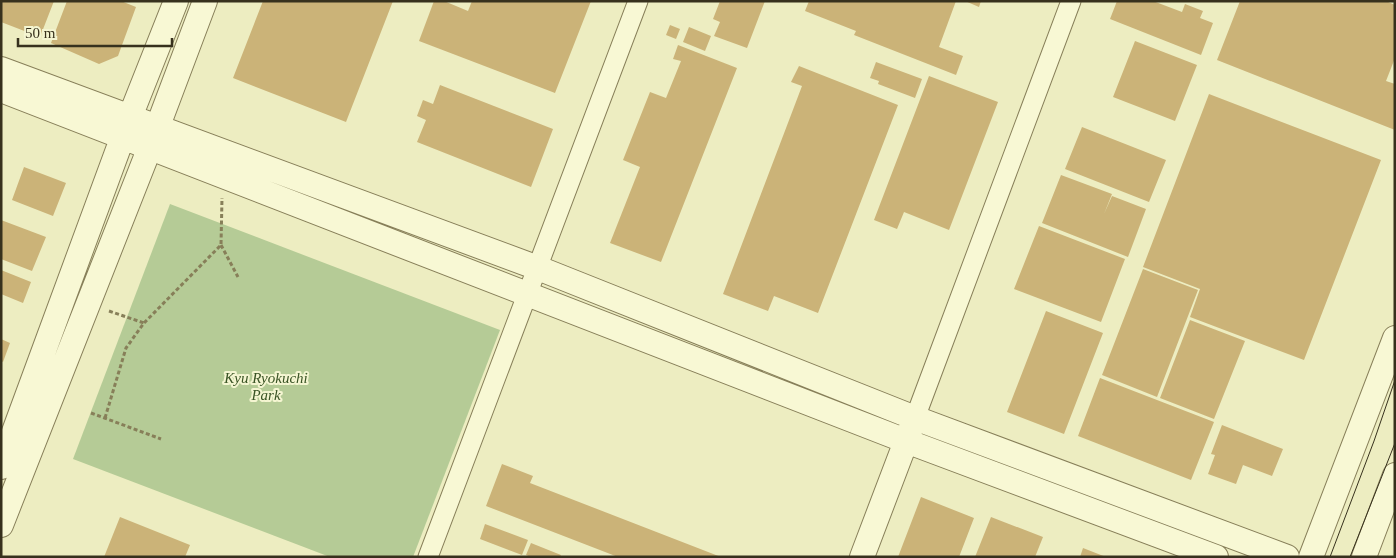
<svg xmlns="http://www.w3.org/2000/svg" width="1396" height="558" font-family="Georgia,serif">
	<rect width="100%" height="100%" fill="#ededc1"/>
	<!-- green -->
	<path fill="#b5cb96" d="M170 204 500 330 413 557H330L73 459Z"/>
	<!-- building -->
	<path fill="#cbb378" d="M1 1H54L40 37 1 22Z
		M67 1H121L136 7 118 56 99 64 51 43Z
		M263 1H393L346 122 233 78Z
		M434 1H444L468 11 472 1H591L555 93 419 41Z
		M720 1H765L747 48 714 36 720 22 713 19Z
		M809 1H956L939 47 963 56 956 75 854 35 856 31 805 11Z
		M965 1H981L979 7Z
		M1117 1H1153L1182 12 1185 4 1203 11 1200 18 1213 23 1201 55 1110 19Z
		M1240 1H1386L1395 5V58L1386 81 1395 84V130L1217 60Z
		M670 25 680 29 676 39 666 35Z
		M689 27 711 36 705 51 683 42Z
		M1135 41 1197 65 1175 121 1113 97Z
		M678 45 737 68 661 262 610 243 640 167 623 160 650 92 666 98 681 61 673 59Z
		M876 62 922 79 915 98 878 84 879 81 870 78Z
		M799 66 898 105 818 313 774 296 768 311 723 294 802 86 791 82Z
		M929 76 998 102 949 230 904 212 897 229 874 220Z
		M440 85 553 129 531 187 417 142 426 120 417 116 423 100 433 104Z
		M1209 94 1381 160 1304 360 1190 317 1200 289 1143 267Z
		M1082 127 1166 160 1149 202 1065 169Z
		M24 167 66 183 53 216 12 200Z
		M1061 175 1112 194 1104 214 1112 196 1146 209 1128 257 1042 223Z
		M1 220 46 237 32 271 1 259Z
		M1039 226 1125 259 1101 322 1014 289Z
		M1143 269 1198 290 1157 397 1102 375Z
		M1 270 31 282 23 303 1 294Z
		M1046 311 1103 333 1064 434 1007 412Z
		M1190 320 1245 341 1214 419 1160 398Z
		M1 339 10 343 3 362 1 361Z
		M1100 378 1214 422 1191 480 1078 436Z
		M1222 425 1283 449 1272 476 1243 465 1236 484 1208 474 1215 455 1211 454Z
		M502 464 533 476 530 483 721 557H618L486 506Z
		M921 497 974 518 959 557H898Z
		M120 517 190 545 185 557H104Z
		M991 517 1043 537 1035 557H975Z
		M485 524 528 540 522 555 480 539Z
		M531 543 561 555 560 557H531L526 555Z
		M1083 548 1106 557H1080Z"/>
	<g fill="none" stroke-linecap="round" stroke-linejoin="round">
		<!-- minor casing -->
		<g stroke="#877f59" stroke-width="21">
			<path id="minor" d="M915 418 1071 1
				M428 557 638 1"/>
		</g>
		<!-- tertiary casing -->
		<g stroke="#877f59" stroke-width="26">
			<path id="tertiary" d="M1 69 538 268 915 418 1287 557
				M1 90 906 441 1216 557
				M1 467 130 117 176 1
				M1 525 150 147 205 1
				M862 557 911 428
				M1311 557 1395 338
				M1364 557 1395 475"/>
		</g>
		<!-- path -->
		<path stroke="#877f59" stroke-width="3" stroke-dasharray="4 2.5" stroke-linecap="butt" d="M221 245 238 277
			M109 311 144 323
			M91 413 161 439
			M105 418 126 348 144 323 221 245 222 198"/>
		<!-- minor -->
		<use href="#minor" stroke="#f8f8d4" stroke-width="19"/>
		<!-- tertiary -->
		<use href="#tertiary" stroke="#f8f8d4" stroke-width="24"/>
		<!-- tram -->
		<path stroke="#37311d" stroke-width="1" d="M1330 557 1374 441 1395 380
			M1350 557 1395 443"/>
	</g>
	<g text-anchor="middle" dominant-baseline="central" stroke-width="4" stroke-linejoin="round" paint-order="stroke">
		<!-- park labels -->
		<g font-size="15" font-style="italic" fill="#395324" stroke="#f4f5d1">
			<text x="266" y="378">Kyu Ryokuchi<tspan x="266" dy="17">Park</tspan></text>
		</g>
	</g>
	<!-- border -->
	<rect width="1396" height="558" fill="none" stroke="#37311d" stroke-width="5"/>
	<!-- scale -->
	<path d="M18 38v8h154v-8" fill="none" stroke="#37311d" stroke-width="2.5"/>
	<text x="25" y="38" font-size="15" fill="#37311d" stroke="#f4f5d1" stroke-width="4" paint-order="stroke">50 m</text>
</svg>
